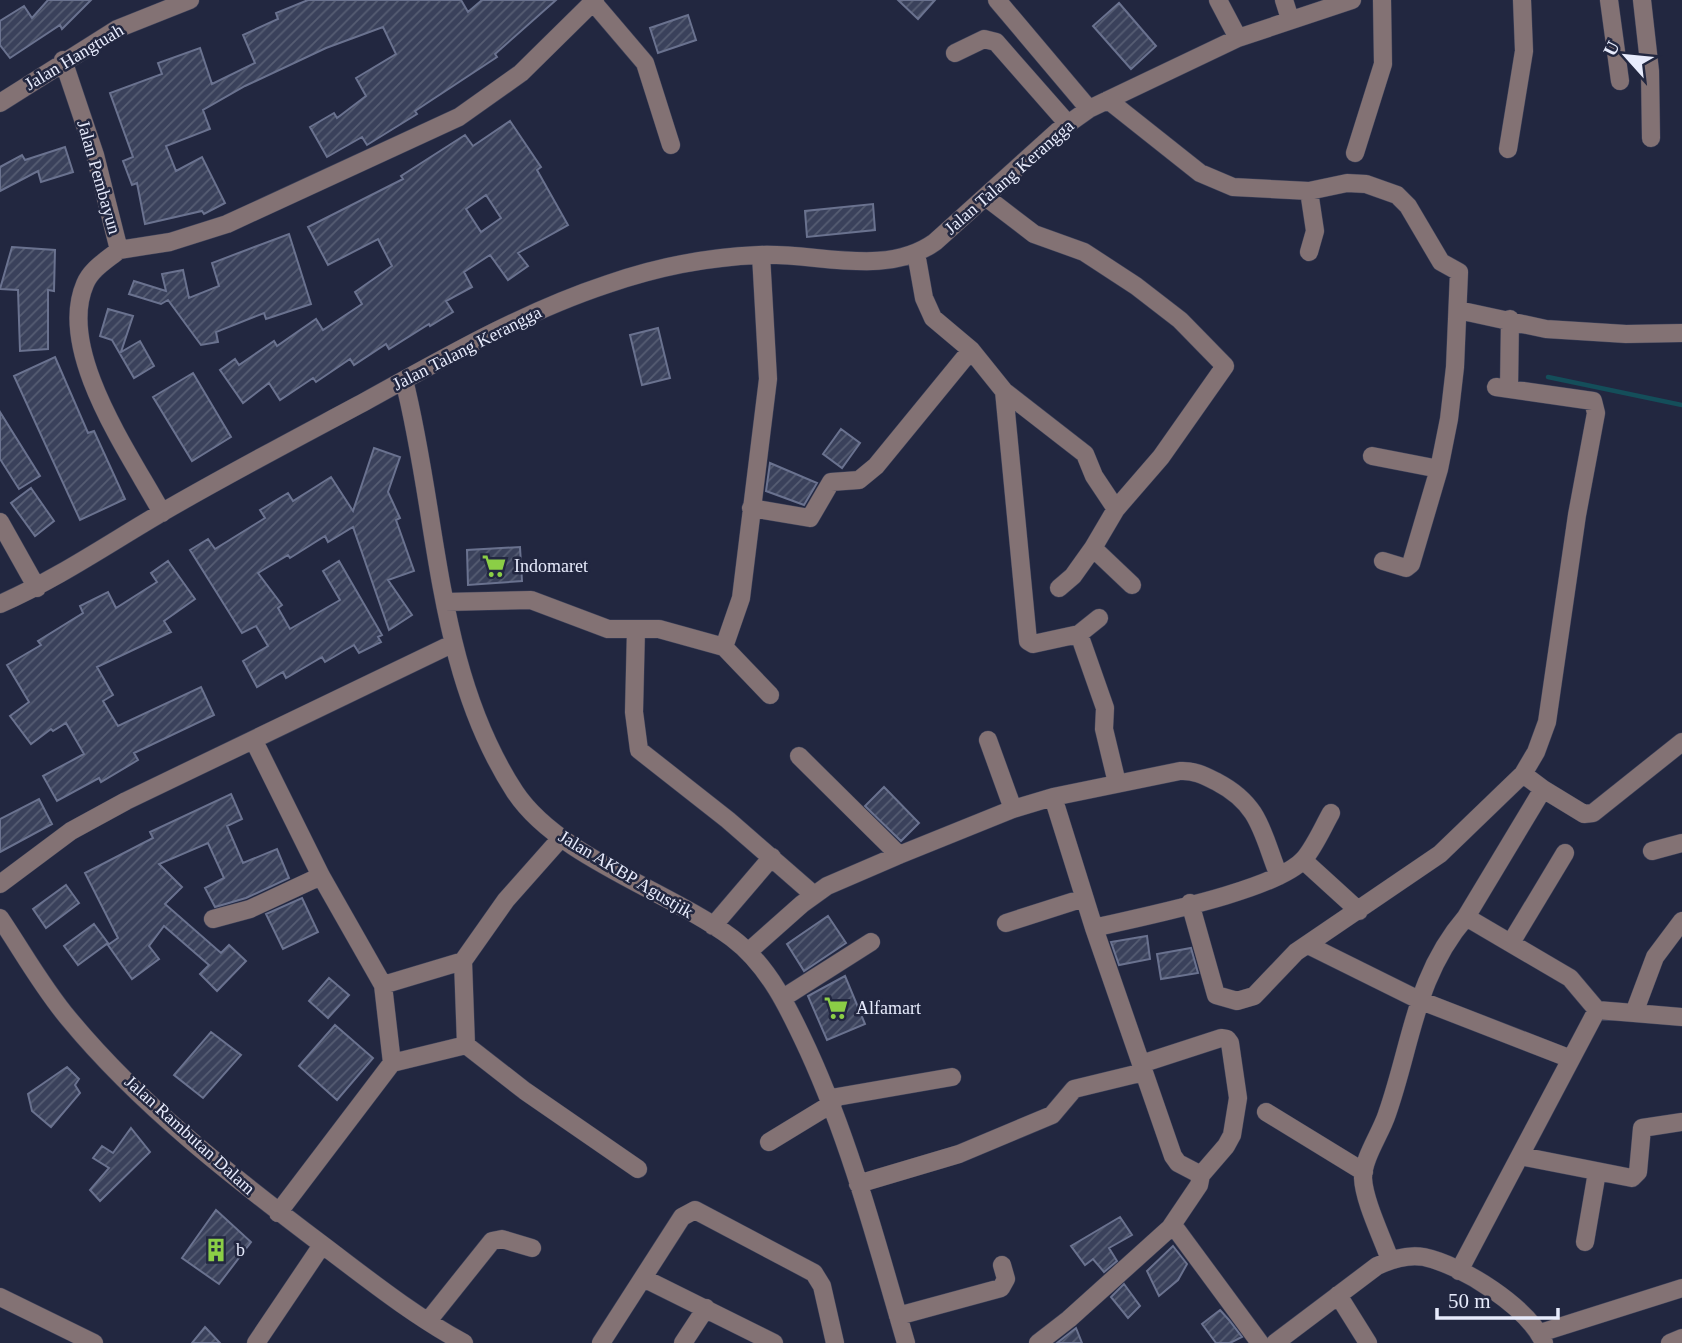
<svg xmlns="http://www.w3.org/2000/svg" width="1682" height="1343" font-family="'Times New Roman',serif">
	<defs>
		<pattern id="building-hatch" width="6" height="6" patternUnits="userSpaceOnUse" patternTransform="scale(1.75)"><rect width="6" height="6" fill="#3a415b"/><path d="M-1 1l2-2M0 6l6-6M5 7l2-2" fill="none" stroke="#565d73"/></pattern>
	</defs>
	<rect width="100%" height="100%" fill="#222740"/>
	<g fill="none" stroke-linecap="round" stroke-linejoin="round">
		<!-- stream -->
		<path stroke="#144e5a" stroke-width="4.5" d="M1548 377 1682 405"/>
	</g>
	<!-- building -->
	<path fill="url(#building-hatch)" stroke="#6a728f" stroke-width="2" fill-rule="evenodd" d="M48 0H91L62 29 60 25 10 58 0 45V21L24 6 32 18Z
		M308 0H461L468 12 482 0H556L495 54 497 57 415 111 417 114 367 145 362 137 327 157 310 127 334 113 337 118 366 96 356 78 396 54 383 27 326 48 245 86 203 110 210 129 166 146 176 171 202 157 225 203 204 214 202 211 145 224 137 183 132 185 123 161 133 157 110 93 162 74 158 63 200 48 212 84 255 63 243 35 278 19 276 13Z
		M898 0H935L918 19Z
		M1119 3 1156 46 1131 69 1093 26Z
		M688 15 696 40 658 53 650 28Z
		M510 121 541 167 537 170 568 225 518 253 528 266 508 280 490 255 464 272 472 287 446 301 453 312 430 326 429 324 389 349 386 344 354 365 350 359 316 382 313 378 280 400 269 383 243 403 220 370 235 359 239 365 274 341 277 346 316 319 323 330 362 304 355 292 392 266 378 239 328 265 308 227 403 179 401 176 465 135 473 146ZM486 195 501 218 481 232 466 209Z
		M65 147 73 172 41 182 38 171 0 191V167L22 155 25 160Z
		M873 204 875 230 807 237 805 211Z
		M289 234 311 304 266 319 264 313 216 332 218 342 201 345 168 300 161 304 129 294 134 281 166 291 162 274 183 270 189 298 219 286 212 263Z
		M12 247 55 250 54 291 48 290V349L20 351 18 290 0 289Z
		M108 309 133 316 121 352 140 341 154 366 134 378 112 340 100 336Z
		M658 328 670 378 642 385 630 335Z
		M55 357 88 433 94 431 125 499 80 520 14 376Z
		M193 373 231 437 192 461 153 397Z
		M0 412 40 476 19 489 0 459Z
		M841 429 860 443 842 468 823 454Z
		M374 448 400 457 388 492 400 518 396 520 414 571 388 580 412 615 389 630 353 527 328 542 325 536 290 558 288 555 258 573 282 605 278 608 290 629 340 600 323 571 339 561 382 635 378 637 381 642 359 653 354 645 325 662 322 657 286 678 283 672 257 687 243 661 268 646 256 626 242 633 190 550 208 539 215 549 265 518 260 510 288 493 293 501 331 477 353 511Z
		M770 463 817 483 804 505 766 491Z
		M31 488 54 521 35 536 11 503Z
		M520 547 522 581 468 585 467 550Z
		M168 561 195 599 164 621 171 632 97 667 113 695 103 701 118 726 201 687 214 715 134 753 138 760 101 782 99 778 57 801 43 776 84 754 66 723 53 731 51 729 31 744 10 716 29 702 7 665 41 645 38 641 83 613 80 606 108 592 116 608 157 582 151 573Z
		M884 787 919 823 901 841 865 806Z
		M231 794 242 819 227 826 243 863 277 849 289 878 246 898 215 907 205 888 224 878 208 843 159 864 182 887 165 904 221 953 229 945 246 961 217 991 200 974 209 965 164 926 149 946 159 959 132 979 108 945 118 938 85 873 153 838 150 832Z
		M39 799 52 824 0 852V819Z
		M66 885 79 903 46 928 33 909Z
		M302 898 318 932 283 949 266 914Z
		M828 916 846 943 804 971 787 944Z
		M94 924 108 943 78 965 64 946Z
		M1147 936 1150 959 1119 965 1111 942Z
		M1191 948 1198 973 1161 979 1157 954Z
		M845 976 865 1024 827 1040 808 996Z
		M329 978 349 995 328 1018 309 1001Z
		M335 1025 373 1058 337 1100 299 1066Z
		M211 1032 241 1055 203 1098 174 1075Z
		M67 1067 79 1079 75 1085 80 1093 51 1127 32 1111 28 1094Z
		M131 1128 150 1152 100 1201 90 1190 109 1168 93 1158 102 1146 113 1153Z
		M216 1210 251 1242 219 1284 182 1258Z
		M1120 1217 1132 1235 1109 1248 1117 1261 1104 1272 1093 1259 1085 1265 1071 1246Z
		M1173 1246 1187 1264 1178 1280 1159 1296 1147 1271Z
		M1124 1284 1140 1306 1128 1318 1111 1297Z
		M1220 1310 1229 1320 1242 1337 1230 1343H1216L1202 1324Z
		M205 1327 220 1343H192Z
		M1076 1328 1082 1343H1057Z"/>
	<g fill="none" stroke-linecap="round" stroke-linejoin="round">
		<!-- minor casing -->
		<g stroke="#3e425a" stroke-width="19">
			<path id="minor" d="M997 0 1089 109
				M1218 0 1238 38
				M1284 0 1290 19
				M1609 0 1620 81
				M1642 0 1650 71 1651 138
				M593 2 645 63 671 145
				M955 53 984 39 996 42 1068 124
				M63 60 95 155 119 250C107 260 91 269 85 284 56 351 130 454 162 513
				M1108 100 1200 173 1233 187 1309 191 1347 183 1366 184 1397 195 1408 206 1441 262 1459 272 1455 367 1449 419 1439 469 1411 564 1406 568 1383 561
				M0 103 117 29 190 0
				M1508 149 1524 51 1522 0
				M1355 153 1383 64 1382 0
				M987 198 1034 234 1084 252 1136 286 1180 320 1225 366 1161 457 1116 509 1093 548 1132 585
				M119 250 170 242 227 224 459 117 521 73 595 0
				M1309 252 1315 231 1309 191
				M916 253 924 298 933 318 971 350 1004 391 1028 641 1033 644 1079 634 1099 618
				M761 255 768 379 741 598 724 647 770 695
				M1458 310 1546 329 1626 334 1682 333
				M404 380C439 518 435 669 515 792 558 857 669 891 732 938 769 966 789 1009 808 1050 851 1144 877 1244 906 1343
				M1509 389 1510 319
				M1004 391 1085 454 1094 476 1116 509
				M1372 456 1439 469
				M751 508 810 518 831 482 859 480 876 466 971 350
				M0 522 37 588
				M1059 588 1073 576 1093 548
				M445 602 531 600 608 629H659L724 647
				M0 604C57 579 108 544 161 513 228 474 297 438 366 401 444 358 523 312 608 284 657 267 708 257 759 255 816 252 885 278 935 242L1058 131 1089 109 1238 38 1352 0
				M636 629 634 712 639 750 728 820 814 895
				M1079 634 1105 708 1104 729 1117 783
				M988 740 1013 809
				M254 741 321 876 383 985 392 1063 278 1213
				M799 756 899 855
				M1543 789 1584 814 1593 813 1682 742
				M1053 797 1094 928 1173 1156 1178 1163 1201 1175
				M1652 851 1682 843
				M1303 860 1359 911
				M0 884 71 831 126 801 452 644
				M1190 903 1216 995 1237 1001 1254 996 1296 952 1440 854 1523 774
				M1466 917 1543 789 1523 774 1536 752 1547 722 1577 515 1596 413 1593 401 1496 387
				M0 918C23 952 42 987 69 1019 141 1106 234 1178 324 1246 369 1280 414 1316 464 1343
				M213 919 250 909 321 876
				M1006 923 1084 898
				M713 926 772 857
				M1094 928C1139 917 1276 891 1304 859 1315 846 1323 827 1331 813
				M1512 941 1565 853
				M1308 945 1419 1000 1571 1059
				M748 952 802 904 827 886 899 855 1013 809 1053 797 1180 771C1194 770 1205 776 1217 782 1261 805 1262 834 1279 876
				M463 961 506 900 561 838
				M383 985 463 961 466 1045 392 1063
				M783 998 871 942
				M1597 1010 1634 1013 1655 957 1682 921
				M1634 1013 1682 1017
				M466 1045 525 1091 638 1169
				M831 1098 952 1077
				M1266 1112 1364 1172
				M769 1142 833 1103
				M1520 1156 1632 1178 1638 1172 1642 1128 1682 1122
				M858 1184 959 1154 1052 1115 1074 1089 1144 1072
				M1173 1225 1260 1343
				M1585 1242 1597 1172
				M1390 1260C1382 1237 1364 1201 1363 1178 1363 1158 1381 1133 1387 1114 1412 1043 1415 976 1466 917L1570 978 1597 1010 1459 1271
				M643 1278 774 1343
				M1338 1295 1368 1343
				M0 1297 94 1343
				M898 1316 1001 1288 1006 1279 1002 1265
				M428 1321 492 1241 502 1239 532 1248
				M1540 1333 1682 1288
				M256 1343 322 1245
				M601 1343 682 1217 695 1210 814 1273 822 1286 835 1343
				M683 1343 706 1308
				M1038 1343 1069 1319 1170 1228 1199 1185 1201 1175 1226 1146 1232 1135 1238 1098 1230 1043 1227 1039 1221 1038 1141 1064
				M1275 1343 1377 1266C1392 1259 1408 1254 1424 1257 1462 1265 1528 1307 1544 1343
				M1670 1343 1682 1338"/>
		</g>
		<!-- minor -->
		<use href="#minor" stroke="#837274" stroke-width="18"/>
	</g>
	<!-- icons -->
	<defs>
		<g id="supermarket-bare" transform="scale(1.89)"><path d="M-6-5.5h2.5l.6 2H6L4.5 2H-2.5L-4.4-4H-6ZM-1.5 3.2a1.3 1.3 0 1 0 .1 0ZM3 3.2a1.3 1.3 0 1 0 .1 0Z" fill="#8bce46" stroke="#222740" stroke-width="2.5" paint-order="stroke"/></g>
		<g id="building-bare" transform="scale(1.89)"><path d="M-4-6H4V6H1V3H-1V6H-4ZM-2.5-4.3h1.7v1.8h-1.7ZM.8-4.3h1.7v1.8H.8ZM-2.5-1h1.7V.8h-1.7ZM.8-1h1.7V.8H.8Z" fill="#8bce46" stroke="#222740" stroke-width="2.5" paint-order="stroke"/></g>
	</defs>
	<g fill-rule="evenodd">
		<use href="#supermarket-bare" x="494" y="566"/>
		<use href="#supermarket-bare" x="836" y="1008"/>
		<use href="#building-bare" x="216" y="1250"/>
	</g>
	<g text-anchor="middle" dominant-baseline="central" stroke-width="5" stroke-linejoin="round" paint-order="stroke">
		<!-- street labels -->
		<g font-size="18" fill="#e7ebfc" stroke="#222740">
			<text transform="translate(74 57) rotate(-31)">Jalan Hangtuah</text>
			<text transform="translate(99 177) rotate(74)">Jalan Pembayun</text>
			<text transform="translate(1009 177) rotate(-41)">Jalan Talang Kerangga</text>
			<text transform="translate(467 348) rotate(-27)">Jalan Talang Kerangga</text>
			<text transform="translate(626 874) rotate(31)">Jalan AKBP Agustjik</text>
			<text transform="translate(190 1135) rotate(42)">Jalan Rambutan Dalam</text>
		</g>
		<!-- poi labels -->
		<g font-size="18" fill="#e7ebfc" stroke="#222740" text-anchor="start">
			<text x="514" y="566">Indomaret</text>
			<text x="856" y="1008">Alfamart</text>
			<text x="236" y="1250">b</text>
		</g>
	</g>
	<!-- north arrow -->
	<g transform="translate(1626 56) rotate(297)" stroke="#222740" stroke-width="5" paint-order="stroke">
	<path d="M0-5L12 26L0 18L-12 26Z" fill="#e7ebfc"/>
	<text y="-10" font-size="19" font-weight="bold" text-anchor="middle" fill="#e7ebfc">U</text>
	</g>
	<!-- scale -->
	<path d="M1437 1308v10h121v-10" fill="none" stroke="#e7ebfc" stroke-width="3.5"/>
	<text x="1448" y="1308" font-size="21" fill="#e7ebfc" stroke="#222740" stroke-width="5" paint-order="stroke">50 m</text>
</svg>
